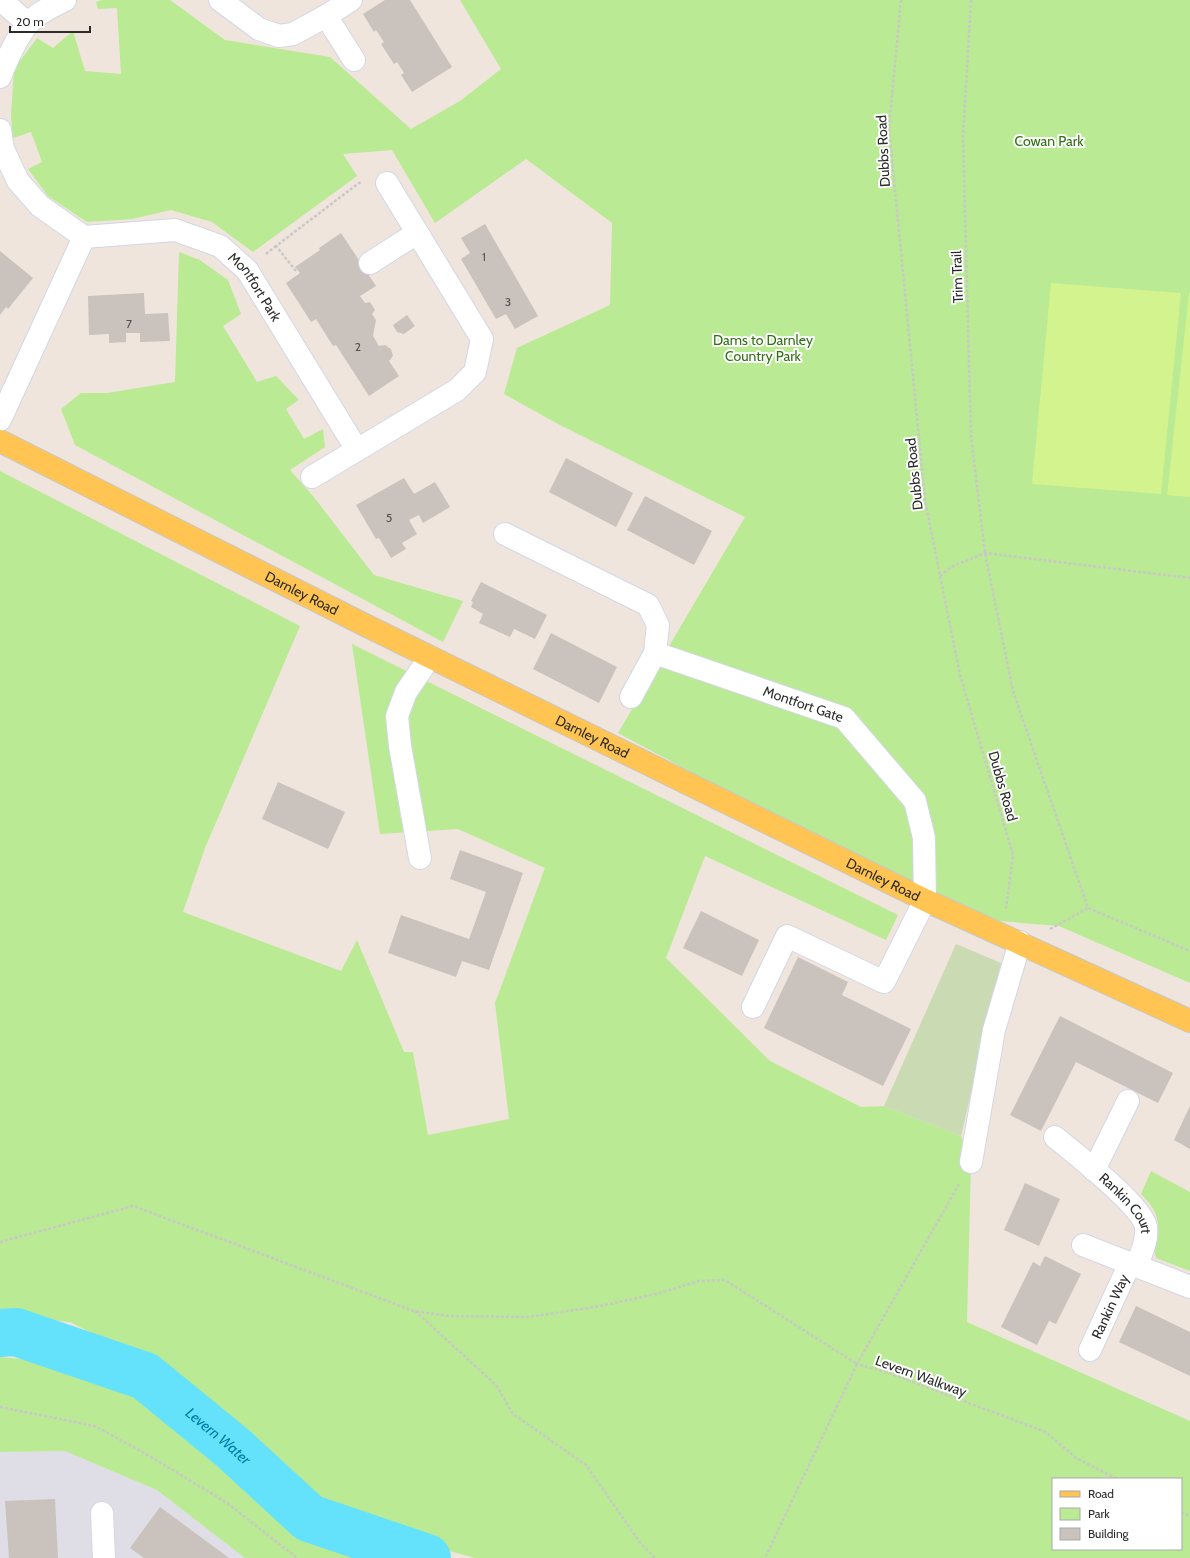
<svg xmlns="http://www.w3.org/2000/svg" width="1190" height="1558" font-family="Cabin,sans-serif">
	<rect width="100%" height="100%" fill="#efe5dc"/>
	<!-- industrial -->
	<path fill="#dfdde6" d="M65 1451 157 1490 245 1558H0V1452Z"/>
	<!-- green -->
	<path fill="#baea93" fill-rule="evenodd" d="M102 0H170L225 40 330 57 411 129 460 101 501 69 460 0H1190V983L1059 926 964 918 618 733 745 517 558 424 504 394 517 348 610 305 612 223 526 159 435 223 392 150 343 154 357 176 253 252 212 222 171 210 132 219 87 222 48 196 28 169 42 162 31 132 13 138 11 116 14 69 37 38 53 48 73 31 85 71 121 74 117 8 98 9 96 2Z
		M179 252 200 260 228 280 241 314 223 326 257 382 276 376 299 400 286 409 304 439 323 429 325 447 290 470 313 496 374 575 463 601 443 642 75 445 61 409 81 393H107L175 382Z
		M0 471 300 626 205 848 183 912 341 971 357 940 404 1052H413L428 1135 509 1119 495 1003 545 868 458 829 380 834 352 644 898 915 886 940 705 856 666 958 770 1061 861 1107 884 1106 961 1136 971 1162 967 1322 1190 1421V1558H475L373 1530 286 1485 160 1368 70 1322 0 1314ZM1053 1479H1181V1549H1053Z
		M1151 1171 1190 1192V1271L1156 1258C1153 1247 1157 1243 1158 1233 1160 1216 1152 1205 1141 1194Z
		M0 1357 53 1362 136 1392 280 1520 392 1558H245L157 1490 65 1451 0 1452Z"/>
	<!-- cemetery -->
	<path fill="#cadab2" d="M956 944 1001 963 961 1136 884 1106Z"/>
	<!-- pitch -->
	<path fill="#d2f38e" d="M1051 283 1181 293 1161 494 1032 484Z
		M1189 293H1190V497L1167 495Z"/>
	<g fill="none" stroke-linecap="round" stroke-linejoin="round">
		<!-- river -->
		<path stroke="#65e2fb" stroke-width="48" id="s1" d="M0 1333 16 1332 145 1376 233 1448 309 1518 427 1558"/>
	</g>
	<!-- building -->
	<path fill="#cac2bc" d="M385 0H410L452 67 412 92 401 75 404 73 397 62 394 64 381 44 384 42 376 30 374 32 363 14Z
		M485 224 538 316 515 329 506 314 496 319 461 259 470 253 461 238Z
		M341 233 376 286 360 296 365 303 370 302 375 310 372 314 376 320 373 336 379 346 385 345 391 349 393 356 389 361 399 376 369 396 336 345 333 346 316 319 311 322 286 283 300 273 295 267 320 250 319 248Z
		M0 251 33 278 8 309 6 307 0 315Z
		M144 293 145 314 168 313 170 341 140 342V333H126V342L109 343V334L89 335 88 296Z
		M407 315 415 326 404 334 397 332 393 325Z
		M566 458 633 493 616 527 549 492Z
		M404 478 414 494 435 482 450 507 423 523 419 515 409 520 417 534 402 543 406 549 391 558 379 538 376 539 356 505Z
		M645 496 712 531 694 565 627 530Z
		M481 582 547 615 535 639 514 629 510 637 479 623 483 614 471 607 473 602 471 601Z
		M551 633 617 667 599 703 533 669Z
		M278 782 345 812 328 849 262 819Z
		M460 850 523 873 489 970 462 961 456 977 388 953 401 915 469 939 486 892 450 879Z
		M701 911 759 940 742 976 683 948Z
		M798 957 848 982 842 995 911 1029 883 1086 764 1028Z
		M1060 1016 1173 1073 1158 1103 1076 1062 1041 1131 1010 1115Z
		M1190 1106V1149L1174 1140Z
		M1025 1183 1060 1199 1039 1246 1004 1230Z
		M1045 1256 1081 1274 1056 1324 1049 1321 1037 1345 1001 1327 1033 1262 1040 1266Z
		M1136 1306 1190 1332V1376L1119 1342Z
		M55 1499 58 1558H9L5 1501Z
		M160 1507 229 1558H144L130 1548Z"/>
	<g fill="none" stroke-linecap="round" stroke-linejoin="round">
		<!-- minor casing -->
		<g stroke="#d1d7e6" stroke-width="24">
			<g id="minor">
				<path d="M1 0 28 24"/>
				<path d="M220 0 259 29 279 36 293 34 326 16 351 0"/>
				<path d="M326 16 354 60"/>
				<path d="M0 77C7 59 16 38 28 24 37 13 53 6 65 0"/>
				<path id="s2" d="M0 130 3 149 18 181 40 206 84 237 175 230 220 246 247 270 357 450"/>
				<path d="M370 263 417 233"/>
				<path d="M0 420 84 237"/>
				<path d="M312 477 457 390 475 372 482 339 387 183"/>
				<path id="s3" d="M505 534 648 605 658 625 655 653 844 718 915 801 924 838 925 900 884 982 787 936 753 1007"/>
				<path d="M631 697 655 653"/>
				<path d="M420 858 400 746 397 716 406 692 430 657"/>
				<path id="s4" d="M1055 1137C1076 1155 1141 1204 1146 1227 1148 1240 1141 1254 1137 1265"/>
				<path d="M971 1162 994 1030 1020 942"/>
				<path d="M1094 1170 1128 1101"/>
				<path d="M1083 1245 1190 1287"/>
				<path id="s5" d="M1090 1350 1130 1263"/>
				<path d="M102 1513 104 1558"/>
			</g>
		</g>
		<!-- major casing -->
		<g stroke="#c8c8c8" stroke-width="24">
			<g id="major">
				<path id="s6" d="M0 441 365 625 925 900 1190 1021"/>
			</g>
		</g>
		<!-- path -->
		<path stroke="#c8c8c8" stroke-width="2.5" stroke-dasharray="3 2" stroke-linecap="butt" d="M901 0 889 128 925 500 960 675 1013 855 1006 909
			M971 0 963 136 971 436 985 553 1013 691 1088 908 1190 951
			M266 254 276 246
			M296 271 276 246 359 183H362
			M940 576 951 567 985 553 1190 578
			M1050 929 1088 908
			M959 1184 857 1364 889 1373 1046 1432 1076 1458 1117 1479
			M0 1242 133 1206 414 1311 449 1316 528 1317 595 1307 656 1294 699 1281 725 1280 857 1364 765 1558
			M415 1311 496 1385 513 1414 586 1465 641 1544 655 1558
			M0 1407 95 1426 146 1454 227 1503 297 1558
			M1181 1512 1190 1517"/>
		<!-- minor -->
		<use href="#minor" stroke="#fff" stroke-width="22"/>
		<!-- major -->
		<use href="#major" stroke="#ffc451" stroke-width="22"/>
	</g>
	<g text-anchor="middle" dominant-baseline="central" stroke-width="4" stroke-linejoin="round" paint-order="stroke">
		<!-- number labels -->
		<g font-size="12" fill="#53514f">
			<text x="484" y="256">1</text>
			<text x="508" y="301">3</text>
			<text x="129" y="323">7</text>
			<text x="358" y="346">2</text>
			<text x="389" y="517">5</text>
		</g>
		<!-- park labels -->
		<g font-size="14" fill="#307113" stroke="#fff">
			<text x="1049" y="141">Cowan Park</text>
			<text x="763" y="340">Dams to Darnley<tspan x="763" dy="16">Country Park</tspan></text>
		</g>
		<!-- street labels -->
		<g font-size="14" fill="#2b2b2b" stroke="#fff">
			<text transform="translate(883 151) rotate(-93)">Dubbs Road</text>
			<text transform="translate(957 277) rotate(-92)">Trim Trail</text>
			<text stroke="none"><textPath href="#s2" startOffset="335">Montfort Park</textPath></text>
			<text transform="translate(914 474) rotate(-96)">Dubbs Road</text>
			<text stroke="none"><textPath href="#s6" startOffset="338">Darnley Road</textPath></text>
			<text stroke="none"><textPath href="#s3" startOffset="367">Montfort Gate</textPath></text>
			<text stroke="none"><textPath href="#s6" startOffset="662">Darnley Road</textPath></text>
			<text transform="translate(1003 786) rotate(74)">Dubbs Road</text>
			<text stroke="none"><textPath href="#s6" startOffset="986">Darnley Road</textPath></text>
			<text stroke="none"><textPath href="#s4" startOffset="98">Rankin Court</textPath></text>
			<text stroke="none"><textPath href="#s5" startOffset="48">Rankin Way</textPath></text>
			<text transform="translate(921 1376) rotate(20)">Levern Walkway</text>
		</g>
		<!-- water labels -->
		<g font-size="15" font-style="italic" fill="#017ca3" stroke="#fff">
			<text stroke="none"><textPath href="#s1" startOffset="247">Levern Water</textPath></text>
		</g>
	</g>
	<!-- legend -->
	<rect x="1052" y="1478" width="130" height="72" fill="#ffffff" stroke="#aaaaaa"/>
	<rect x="1060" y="1491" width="20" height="6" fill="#ffc451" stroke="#aaaaaa"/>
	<text x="1088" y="1498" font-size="12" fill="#2b2b2b">Road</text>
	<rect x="1060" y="1508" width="20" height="12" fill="#baea93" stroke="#aaaaaa"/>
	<text x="1088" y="1518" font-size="12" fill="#2b2b2b">Park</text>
	<rect x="1060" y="1528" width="20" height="12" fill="#cac2bc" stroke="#aaaaaa"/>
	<text x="1088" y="1538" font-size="12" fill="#2b2b2b">Building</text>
	<!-- scale -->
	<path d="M10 26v6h80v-6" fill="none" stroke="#2b2b2b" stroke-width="2"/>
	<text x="16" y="26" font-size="12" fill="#2b2b2b" stroke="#ffffff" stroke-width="3" paint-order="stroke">20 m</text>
</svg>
